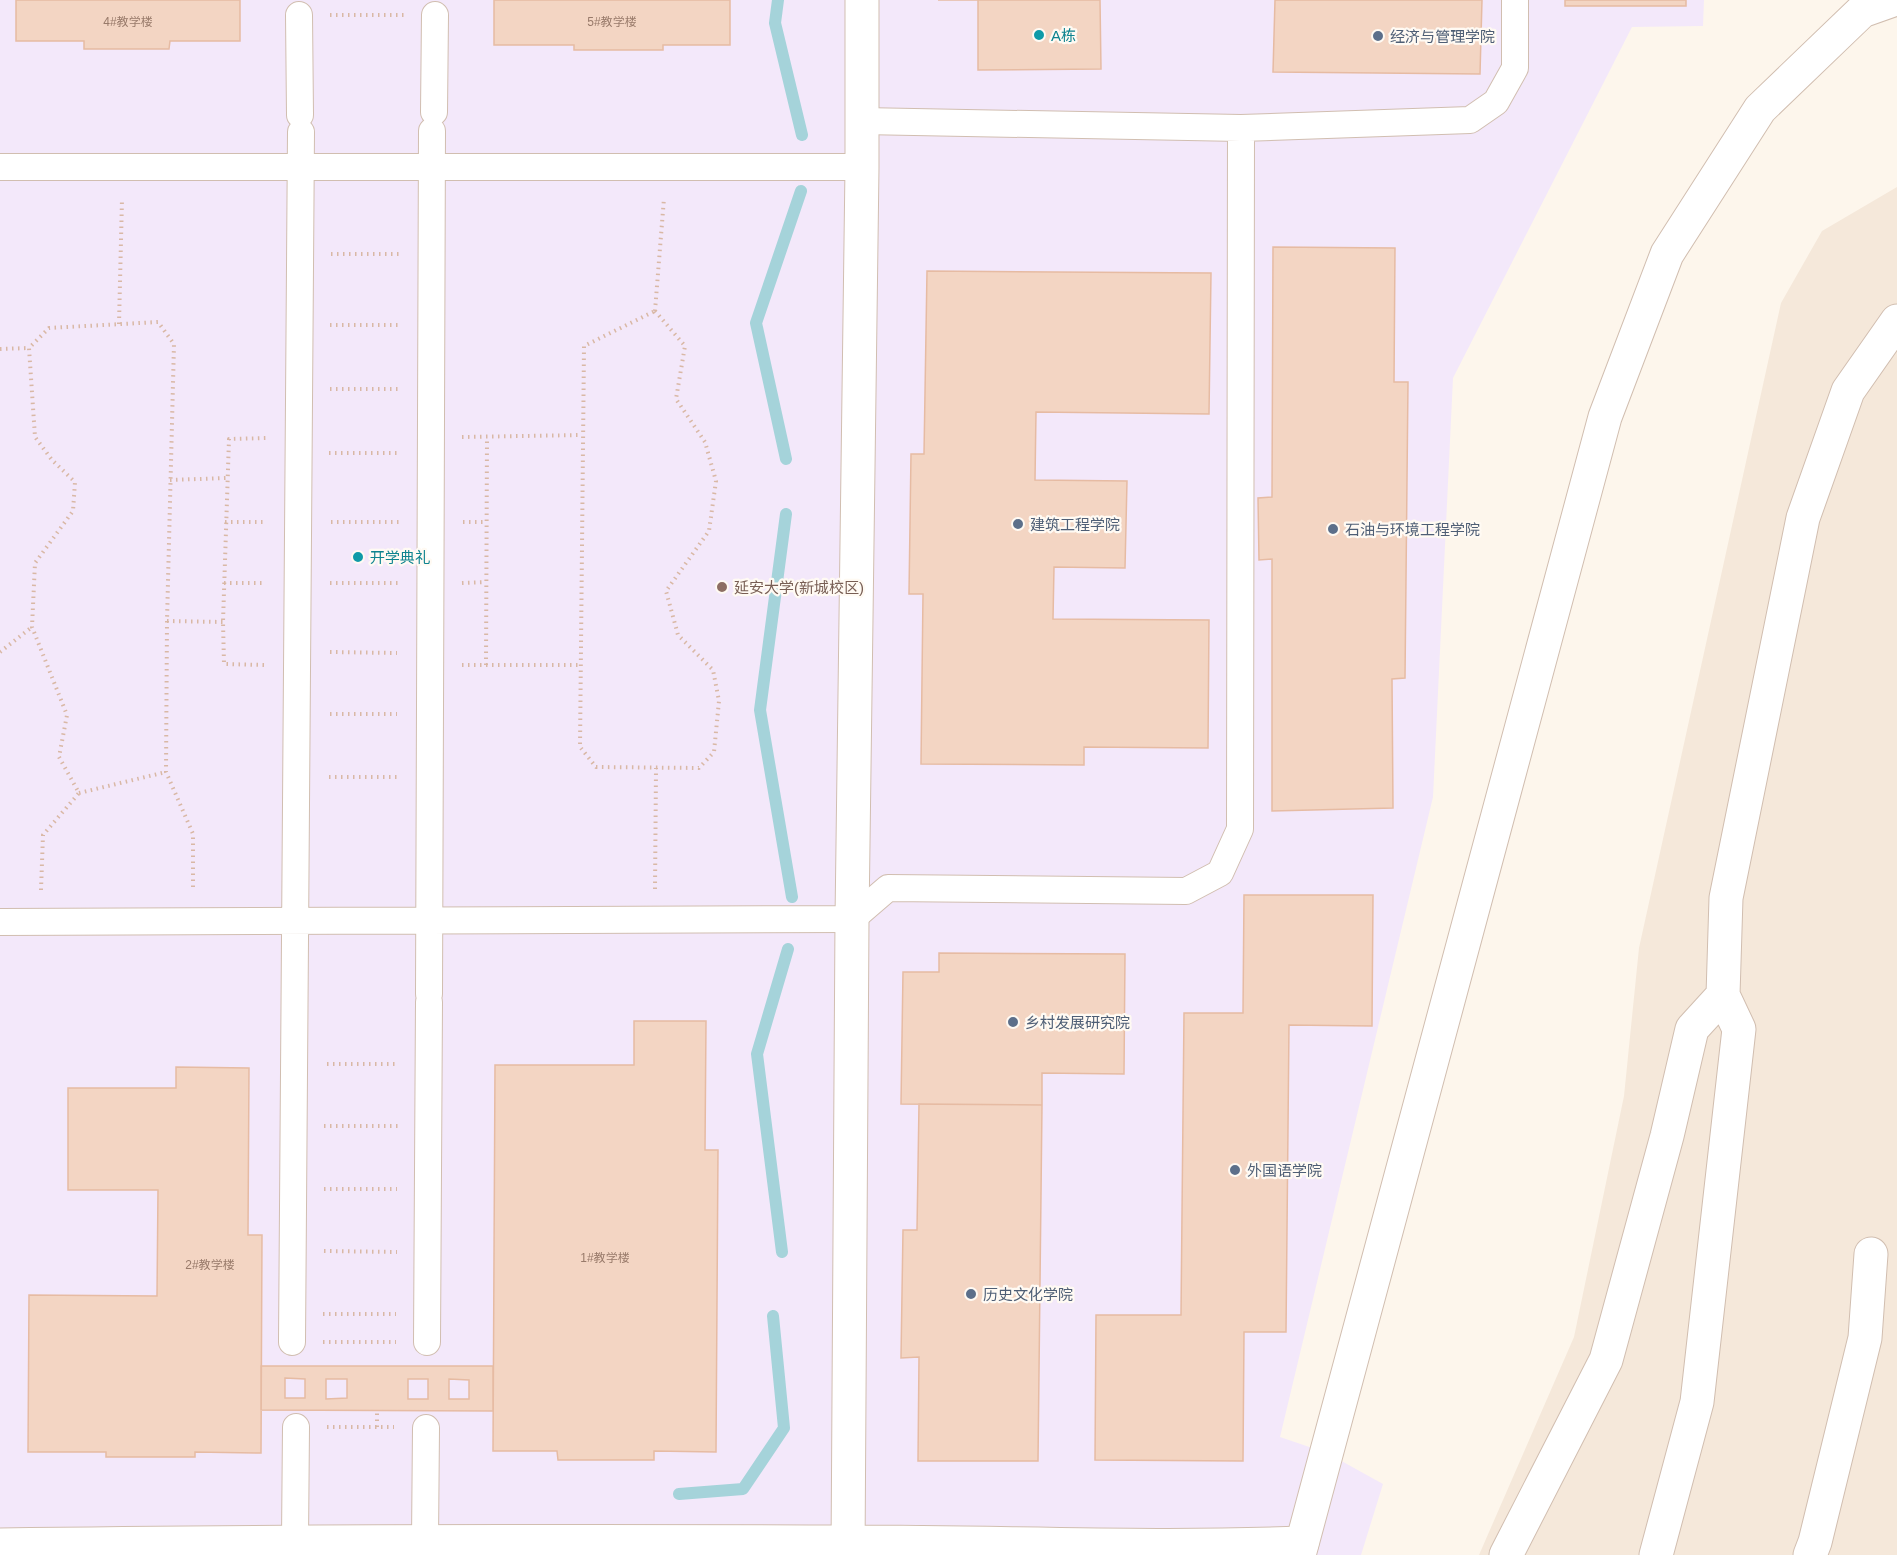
<svg xmlns="http://www.w3.org/2000/svg" width="1897" height="1555" font-family="Arial,'Noto Sans SC',sans-serif">
	<rect width="100%" height="100%" fill="#fdf6ec"/>
	<!-- residential -->
	<path fill="#f5e8da" d="M1897 187V1555H1479L1574 1337 1624 1096 1639 948 1781 303 1822 231Z"/>
	<!-- education -->
	<path fill="#f3e8fa" d="M0 0H1704L1703 26 1632 27 1453 378 1433 797 1280 1437 1327 1453 1383 1484 1361 1555H0Z"/>
	<g fill="none" stroke-linecap="round" stroke-linejoin="round">
		<!-- stream -->
		<path stroke="#a5d3da" stroke-width="12" d="M778 0 775 23 802 135
			M786 459 756 323 801 191
			M786 514 760 710 792 897
			M782 1252 757 1054 788 949
			M679 1494 743 1489 784 1428 773 1316"/>
	</g>
	<!-- building -->
	<path fill="#f3d5c3" stroke="#e6bba3" stroke-width="1.5" fill-rule="evenodd" d="M16 0H240V41H170L169 49H84V41H16Z
		M494 0H730V45H663V50H574V45H494Z
		M938 0H1100L1101 69 978 70V0Z
		M1275 0H1482L1480 74 1273 72Z
		M1565 0H1686V6H1565Z
		M1273 247 1395 248 1394 382H1408L1405 678 1392 679 1393 808 1272 811V559L1259 560 1258 498 1272 497Z
		M927 271 1211 273 1209 414 1036 412 1035 480 1127 481 1125 568 1054 567 1053 619 1209 620 1208 748 1084 747V765L921 764 923 594H909L911 454H924Z
		M1244 895H1373L1372 1026 1289 1025 1286 1332H1244L1243 1461 1095 1460 1096 1315H1181L1184 1013H1243Z
		M939 953 1125 954 1124 1074 1042 1073V1105L901 1104 903 972H939Z
		M634 1021H706L705 1150H718L716 1452 654 1451V1460H558L557 1451H493L495 1065H634Z
		M176 1067 249 1068 248 1235H262L261 1453 195 1452V1457H106V1452H28L29 1295 157 1296 158 1190H68V1088H176Z
		M919 1104 1042 1105 1038 1461H918L919 1357 901 1358 903 1230H917Z
		M261 1366H493V1411L261 1410ZM285 1378 305 1379V1398H285ZM326 1379H347V1398L326 1399ZM408 1379H428V1399H408ZM449 1379 469 1380V1399H449Z"/>
	<g fill="none" stroke-linecap="round" stroke-linejoin="round">
		<!-- pedestrian casing -->
		<g stroke="#d1beb0" stroke-width="28">
			<path id="pedestrian" d="M299 15 300 115
				M434 112 435 15
				M862 121 1241 128 1470 120 1496 102 1515 68V0
				M0 167H862
				M0 922 852 919 888 888 1186 891 1220 873 1240 829 1241 128
				M429 994 432 131
				M292 1342 301 132
				M427 1342 429 1002
				M295 1540 296 1427
				M425 1541 426 1428"/>
		</g>
		<!-- minor casing -->
		<g stroke="#d1beb0" stroke-width="35">
			<path id="minor" d="M0 1545C286 1541 571 1541 857 1542 1005 1542 1154 1549 1302 1543
				M848 1555 852 919 862 167V0
				M1506 1555 1606 1360 1667 1136 1692 1029 1723 995
				M1656 1555 1697 1402 1739 1029 1723 995 1726 898 1803 518 1848 391 1897 321
				M1810 1555 1815 1542 1865 1338 1871 1254"/>
		</g>
		<!-- tertiary casing -->
		<g stroke="#d1beb0" stroke-width="35">
			<path id="tertiary" d="M1299 1555 1605 417 1667 254 1760 109 1862 11 1893 0"/>
		</g>
		<!-- path -->
		<path stroke="#d9b8a5" stroke-width="4" stroke-dasharray="1.5 4.5" stroke-linecap="butt" d="M330 15H404
			M331 254H399
			M655 311 685 346 676 399 705 442 716 481 709 531 666 591 678 635 713 670 719 701 714 752 699 768 596 767 580 747 584 346Z
			M655 311 664 198
			M119 324 122 199
			M330 325H401
			M0 349 29 348
			M330 389H400
			M462 437 582 435
			M329 453H400
			M170 480 227 478
			M225 522H267
			M331 522H399
			M463 522H487
			M224 583H266
			M330 583H398
			M462 583 486 582
			M167 621 223 622
			M0 652 32 627
			M330 652 397 653
			M264 665 224 664 223 622 229 439 268 438
			M462 665H581
			M486 665 487 438
			M330 714H397
			M329 777H397
			M79 793 166 772
			M655 889 656 768
			M41 890 43 835 79 793 59 757 67 715 32 627 35 563 73 511 75 482 52 460 35 437 29 348 49 328 158 322 174 344 167 621 166 772 193 834V890
			M327 1064H398
			M324 1126H398
			M324 1189H397
			M324 1251 397 1252
			M323 1314H396
			M323 1342H396
			M327 1427H394
			M377 1427V1411"/>
		<!-- pedestrian -->
		<use href="#pedestrian" stroke="#fff" stroke-width="26"/>
		<!-- minor -->
		<use href="#minor" stroke="#fff" stroke-width="33"/>
		<!-- tertiary -->
		<use href="#tertiary" stroke="#fff" stroke-width="33"/>
	</g>
	<!-- markers -->
	<g fill="#0f9aa8" stroke="#fffaf3" stroke-width="2">
		<circle cx="1039" cy="35" r="6"/>
		<circle cx="358" cy="557" r="6"/>
	</g>
	<g fill="#5c6f8a" stroke="#fffaf3" stroke-width="2">
		<circle cx="1378" cy="36" r="6"/>
		<circle cx="1018" cy="524" r="6"/>
		<circle cx="1333" cy="529" r="6"/>
		<circle cx="1013" cy="1022" r="6"/>
		<circle cx="1235" cy="1170" r="6"/>
		<circle cx="971" cy="1294" r="6"/>
	</g>
	<circle fill="#8d6e63" stroke="#fffaf3" stroke-width="2" cx="722" cy="587" r="6"/>
	<g text-anchor="middle" dominant-baseline="central" stroke-width="4.5" stroke-linejoin="round" paint-order="stroke">
		<!-- number labels -->
		<g font-size="12" fill="#987a6a">
			<text x="128" y="22">4#教学楼</text>
			<text x="612" y="22">5#教学楼</text>
			<text x="605" y="1258">1#教学楼</text>
			<text x="210" y="1265">2#教学楼</text>
		</g>
		<!-- culture labels -->
		<g font-size="15" fill="#0d838f" stroke="#fffaf3" text-anchor="start">
			<text x="1051" y="35">A栋</text>
			<text x="370" y="557">开学典礼</text>
		</g>
		<!-- service labels -->
		<g font-size="15" fill="#4e5e75" stroke="#fffaf3" text-anchor="start">
			<text x="1390" y="36">经济与管理学院</text>
			<text x="1030" y="524">建筑工程学院</text>
			<text x="1345" y="529">石油与环境工程学院</text>
			<text x="1025" y="1022">乡村发展研究院</text>
			<text x="1247" y="1170">外国语学院</text>
			<text x="983" y="1294">历史文化学院</text>
		</g>
		<!-- education labels -->
		<g font-size="15" fill="#785e54" stroke="#fffaf3" text-anchor="start">
			<text x="734" y="587">延安大学(新城校区)</text>
		</g>
	</g>
</svg>
